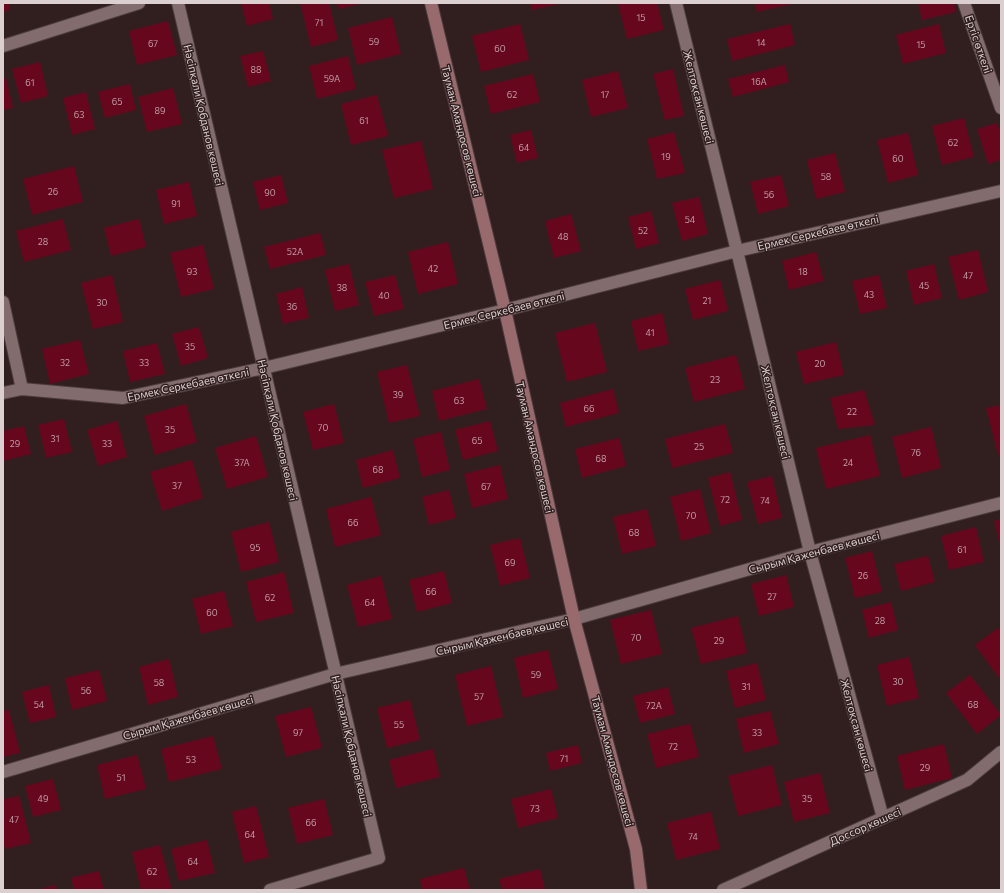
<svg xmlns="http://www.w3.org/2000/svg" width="1004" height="893" font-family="Commissioner,sans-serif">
	<rect width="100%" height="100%" fill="#311f20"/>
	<!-- building -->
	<path fill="#67071e" d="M3 3H9L10 10 3 12Z
		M241 3H269L273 19 247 26Z
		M300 3H329L338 40 311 47Z
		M337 3H360V4L339 9Z
		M530 3H559V4L532 10Z
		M623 3H657L664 30 627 39 618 4Z
		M755 3H792V4L757 12Z
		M918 3H954L956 12 922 20Z
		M392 17 401 54 357 65 348 28Z
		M168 21 177 55 137 65 129 31Z
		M520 24 529 60 481 72 472 36Z
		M790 24 795 45 732 61 727 39Z
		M939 24 946 53 903 64 896 35Z
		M263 51 271 81 248 87 240 56Z
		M348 56 356 89 317 99 309 66Z
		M40 62 48 96 21 103 12 69Z
		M785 65 789 82 733 97 728 79Z
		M673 69 684 116 665 120 653 74Z
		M618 71 628 108 591 117 582 80Z
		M533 74 540 102 491 114 484 86Z
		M3 78H6L13 108 3 110Z
		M130 84 136 110 105 118 98 92Z
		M173 88 182 124 147 132 138 97Z
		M86 92 95 129 72 135 63 98Z
		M377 95 388 136 351 145 341 104Z
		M964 118 974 157 942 165 932 126Z
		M997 123 1001 135V160L988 164 977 129Z
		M531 130 538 158 517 163 510 135Z
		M674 132 685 173 657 179 647 139Z
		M908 133 918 175 888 183 877 140Z
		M421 141 433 189 394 198 382 150Z
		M835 153 845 192 816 199 807 160Z
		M74 166 83 202 32 215 23 179Z
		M281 175 288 203 260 210 253 182Z
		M781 175 789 206 758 214 750 182Z
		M189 182 197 216 164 224 156 190Z
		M699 197 708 234 682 241 672 203Z
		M651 211 659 243 636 249 628 217Z
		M571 214 581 251 554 258 545 221Z
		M63 219 71 250 24 262 16 231Z
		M139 219 146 247 111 256 104 228Z
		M320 233 326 255 270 269 264 247Z
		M448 242 458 284 418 294 408 252Z
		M203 245 214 289 181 297 170 253Z
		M978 250 988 292 959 300 948 257Z
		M816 252 824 281 789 290 782 261Z
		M349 264 359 305 335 311 325 270Z
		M934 264 942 298 914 305 906 271Z
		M112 275 123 322 93 329 81 283Z
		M395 275 404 309 374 316 365 282Z
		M879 275 887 308 860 314 852 281Z
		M720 280 728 311 693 320 685 289Z
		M302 287 309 318 283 324 276 294Z
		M662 313 669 344 638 351 631 321Z
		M595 323 607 372 567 382 555 333Z
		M199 327 208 358 181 366 172 334Z
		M80 340 89 374 50 384 42 349Z
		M836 342 844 375 804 384 796 352Z
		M157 343 165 374 130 382 123 351Z
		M736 355 745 389 694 402 685 368Z
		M407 365 420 416 389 423 377 372Z
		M479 379 487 409 439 421 432 391Z
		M613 389 619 413 566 427 560 403Z
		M864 390 875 425 838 429 830 398Z
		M186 404 197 442 155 455 144 416Z
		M334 404 344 443 313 450 303 412Z
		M1001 405V454L998 455 986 408Z
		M64 419 72 452 46 458 38 425Z
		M117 421 127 457 98 466 87 430Z
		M490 421 498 451 463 460 455 430Z
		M725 424 733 453 672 468 665 439Z
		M24 426 31 454 3 461V431Z
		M931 427 941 468 902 478 892 437Z
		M441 432 450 470 422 477 413 439Z
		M870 435 880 476 826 489 816 448Z
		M256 436 268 477 227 489 215 448Z
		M619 438 626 466 582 478 575 449Z
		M393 450 400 478 363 488 356 460Z
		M192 460 203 498 162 511 150 472Z
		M500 465 508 499 472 508 464 474Z
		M730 472 742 520 720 526 708 478Z
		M772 476 782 518 758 524 747 482Z
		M700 489 711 533 681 541 670 497Z
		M449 490 456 518 429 525 422 497Z
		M371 497 381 535 335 547 326 509Z
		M647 509 656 546 622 554 613 517Z
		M1001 519V545L1000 546 994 521Z
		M269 522 279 562 241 572 231 532Z
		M976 527 984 562 949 570 941 536Z
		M520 538 530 578 500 586 490 545Z
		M872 551 882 592 855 598 845 558Z
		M928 556 935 582 901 591 894 564Z
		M444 571 452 603 417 612 409 580Z
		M284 572 294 613 256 622 246 582Z
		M786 575 794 607 759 616 751 584Z
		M381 576 392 619 358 627 347 585Z
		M224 591 233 626 201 634 192 599Z
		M891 602 898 630 869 638 862 610Z
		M651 610 662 654 621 664 610 620Z
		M738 616 747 653 701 664 691 628Z
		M998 628 1001 632V677L999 678 975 645Z
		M548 650 558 689 523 698 514 658Z
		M909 657 919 698 887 706 877 665Z
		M169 659 178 697 148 705 139 667Z
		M757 663 766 700 735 708 726 671Z
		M491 666 503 717 467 726 455 675Z
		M99 670 107 701 72 710 65 678Z
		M970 675 1001 715 977 734 946 693Z
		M49 685 56 717 30 723 22 692Z
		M668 687 675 714 640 723 633 696Z
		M410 700 420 740 387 748 377 708Z
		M311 707 322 748 286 757 275 716Z
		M9 710 20 753 3 757V711Z
		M770 711 779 744 744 753 736 719Z
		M690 724 699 757 656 768 647 734Z
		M213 736 222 769 169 782 161 749Z
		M944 744 952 778 905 790 897 756Z
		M578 745 582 763 550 771 546 753Z
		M433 749 440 777 396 788 389 760Z
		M137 755 146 789 105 799 97 765Z
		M772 765 782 805 738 816 728 776Z
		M820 773 830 813 794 822 784 782Z
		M53 779 61 810 33 817 25 786Z
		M551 789 558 818 518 828 511 799Z
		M19 796 31 843 5 849 3 839V799Z
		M324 799 333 835 297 844 288 808Z
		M256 806 269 857 244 863 232 812Z
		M711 812 720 849 676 860 667 823Z
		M207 840 215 873 179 881 171 849Z
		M160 845 172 890H141L132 852Z
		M464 868 470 890H422L420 879Z
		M540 869 545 890H502L499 879Z
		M99 871 104 890H74L71 878Z
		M56 885 57 890H39V889Z"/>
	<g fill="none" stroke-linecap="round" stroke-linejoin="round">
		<!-- minor casing -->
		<g stroke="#4b3c3d" stroke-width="14">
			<path id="minor" d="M178 3 379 858 270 890
				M676 3 737 251 810 552 883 818
				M964 3 1001 108
				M3 46 139 3
				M3 302 22 389
				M3 393 22 389 123 398 264 368 505 310 737 251 1001 191
				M3 772 335 674 574 619 810 552 1001 503
				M723 890 967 780 1001 752"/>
		</g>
		<!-- secondary casing -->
		<g stroke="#4b3c3d" stroke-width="14">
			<path id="secondary" d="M431 3 505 310 574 619 636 849 641 890"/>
		</g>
		<!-- minor -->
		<use href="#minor" stroke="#836c6d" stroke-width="12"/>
		<!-- secondary -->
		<use href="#secondary" stroke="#996a6d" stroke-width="12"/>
	</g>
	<g text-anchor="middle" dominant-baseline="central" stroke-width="3" stroke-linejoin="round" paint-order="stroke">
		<!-- number labels -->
		<g font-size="9" fill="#bf9da3">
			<text x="641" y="17">15</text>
			<text x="319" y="22">71</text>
			<text x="374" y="41">59</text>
			<text x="761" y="42">14</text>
			<text x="153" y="43">67</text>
			<text x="921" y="44">15</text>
			<text x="500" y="48">60</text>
			<text x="256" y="69">88</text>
			<text x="332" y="78">59А</text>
			<text x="759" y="81">16А</text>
			<text x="30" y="82">61</text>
			<text x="512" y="94">62</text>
			<text x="605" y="94">17</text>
			<text x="117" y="101">65</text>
			<text x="160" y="110">89</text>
			<text x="79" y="114">63</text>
			<text x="364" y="120">61</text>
			<text x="953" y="142">62</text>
			<text x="524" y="147">64</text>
			<text x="666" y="156">19</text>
			<text x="898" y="158">60</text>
			<text x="826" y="176">58</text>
			<text x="53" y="191">26</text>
			<text x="270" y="192">90</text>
			<text x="769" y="194">56</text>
			<text x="176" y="203">91</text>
			<text x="690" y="219">54</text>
			<text x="643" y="230">52</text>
			<text x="563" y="236">48</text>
			<text x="43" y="241">28</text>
			<text x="295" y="251">52А</text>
			<text x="433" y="268">42</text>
			<text x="192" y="271">93</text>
			<text x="803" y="271">18</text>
			<text x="968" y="275">47</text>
			<text x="924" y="285">45</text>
			<text x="342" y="287">38</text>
			<text x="869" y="294">43</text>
			<text x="384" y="295">40</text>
			<text x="707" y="300">21</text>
			<text x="102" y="302">30</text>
			<text x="292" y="306">36</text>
			<text x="650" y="332">41</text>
			<text x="190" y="346">35</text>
			<text x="65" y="362">32</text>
			<text x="144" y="362">33</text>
			<text x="820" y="363">20</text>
			<text x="715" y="379">23</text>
			<text x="398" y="394">39</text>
			<text x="459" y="400">63</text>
			<text x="589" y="408">66</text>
			<text x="852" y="411">22</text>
			<text x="323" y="427">70</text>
			<text x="170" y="429">35</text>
			<text x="55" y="438">31</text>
			<text x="477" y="440">65</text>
			<text x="15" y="443">29</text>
			<text x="107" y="443">33</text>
			<text x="699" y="446">25</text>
			<text x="916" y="452">76</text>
			<text x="601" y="458">68</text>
			<text x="242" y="462">37А</text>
			<text x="848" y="462">24</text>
			<text x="378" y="469">68</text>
			<text x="177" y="485">37</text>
			<text x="486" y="486">67</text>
			<text x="725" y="499">72</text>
			<text x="765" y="500">74</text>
			<text x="691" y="515">70</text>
			<text x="353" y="522">66</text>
			<text x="634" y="532">68</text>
			<text x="255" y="547">95</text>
			<text x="962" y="549">61</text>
			<text x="510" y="562">69</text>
			<text x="863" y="575">26</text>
			<text x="431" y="591">66</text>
			<text x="772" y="596">27</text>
			<text x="270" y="597">62</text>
			<text x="370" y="602">64</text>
			<text x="212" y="612">60</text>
			<text x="880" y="620">28</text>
			<text x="636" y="637">70</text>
			<text x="719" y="640">29</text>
			<text x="536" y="674">59</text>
			<text x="898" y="681">30</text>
			<text x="159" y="682">58</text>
			<text x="746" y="686">31</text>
			<text x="86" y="690">56</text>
			<text x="479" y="696">57</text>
			<text x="39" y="704">54</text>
			<text x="973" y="704">68</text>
			<text x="654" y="705">72А</text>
			<text x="399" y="724">55</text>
			<text x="298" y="732">97</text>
			<text x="757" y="732">33</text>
			<text x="673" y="746">72</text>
			<text x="564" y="758">71</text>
			<text x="191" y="759">53</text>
			<text x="925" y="767">29</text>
			<text x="121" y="777">51</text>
			<text x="43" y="798">49</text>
			<text x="807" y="798">35</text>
			<text x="535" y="808">73</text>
			<text x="14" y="819">47</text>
			<text x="311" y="822">66</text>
			<text x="250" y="834">64</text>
			<text x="693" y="836">74</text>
			<text x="193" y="861">64</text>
			<text x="152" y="871">62</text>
		</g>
		<!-- street labels -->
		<g font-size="11" fill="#dccfcf" stroke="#311f20">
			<text transform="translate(979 44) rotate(71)">Ертіс өткелі</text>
			<text transform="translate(699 97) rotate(76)">Желтоқсан көшесі</text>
			<text transform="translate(204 115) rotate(77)">Нәсіпқали Қобданов көшесі</text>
			<text transform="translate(462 131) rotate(76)">Тауман Амандосов көшесі</text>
			<text transform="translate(818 232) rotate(-13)">Ермек Серкебаев өткелі</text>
			<text transform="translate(504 310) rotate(-14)">Ермек Серкебаев өткелі</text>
			<text transform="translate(188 384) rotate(-12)">Ермек Серкебаев өткелі</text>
			<text transform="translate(776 412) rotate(77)">Желтоқсан көшесі</text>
			<text transform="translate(278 430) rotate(77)">Нәсіпқали Қобданов көшесі</text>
			<text transform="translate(535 447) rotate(77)">Тауман Амандосов көшесі</text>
			<text transform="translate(814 552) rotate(-15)">Сырым Қаженбаев көшесі</text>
			<text transform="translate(502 636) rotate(-13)">Сырым Қаженбаев көшесі</text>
			<text transform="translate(188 717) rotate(-16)">Сырым Қаженбаев көшесі</text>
			<text transform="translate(857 725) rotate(75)">Желтоқсан көшесі</text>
			<text transform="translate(352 746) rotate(77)">Нәсіпқали Қобданов көшесі</text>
			<text transform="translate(613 761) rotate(75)">Тауман Амандосов көшесі</text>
			<text transform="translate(865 826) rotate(-24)">Доссор көшесі</text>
		</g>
	</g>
	<!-- border -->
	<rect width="1004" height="893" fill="none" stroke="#dccfcf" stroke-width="8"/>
</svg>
